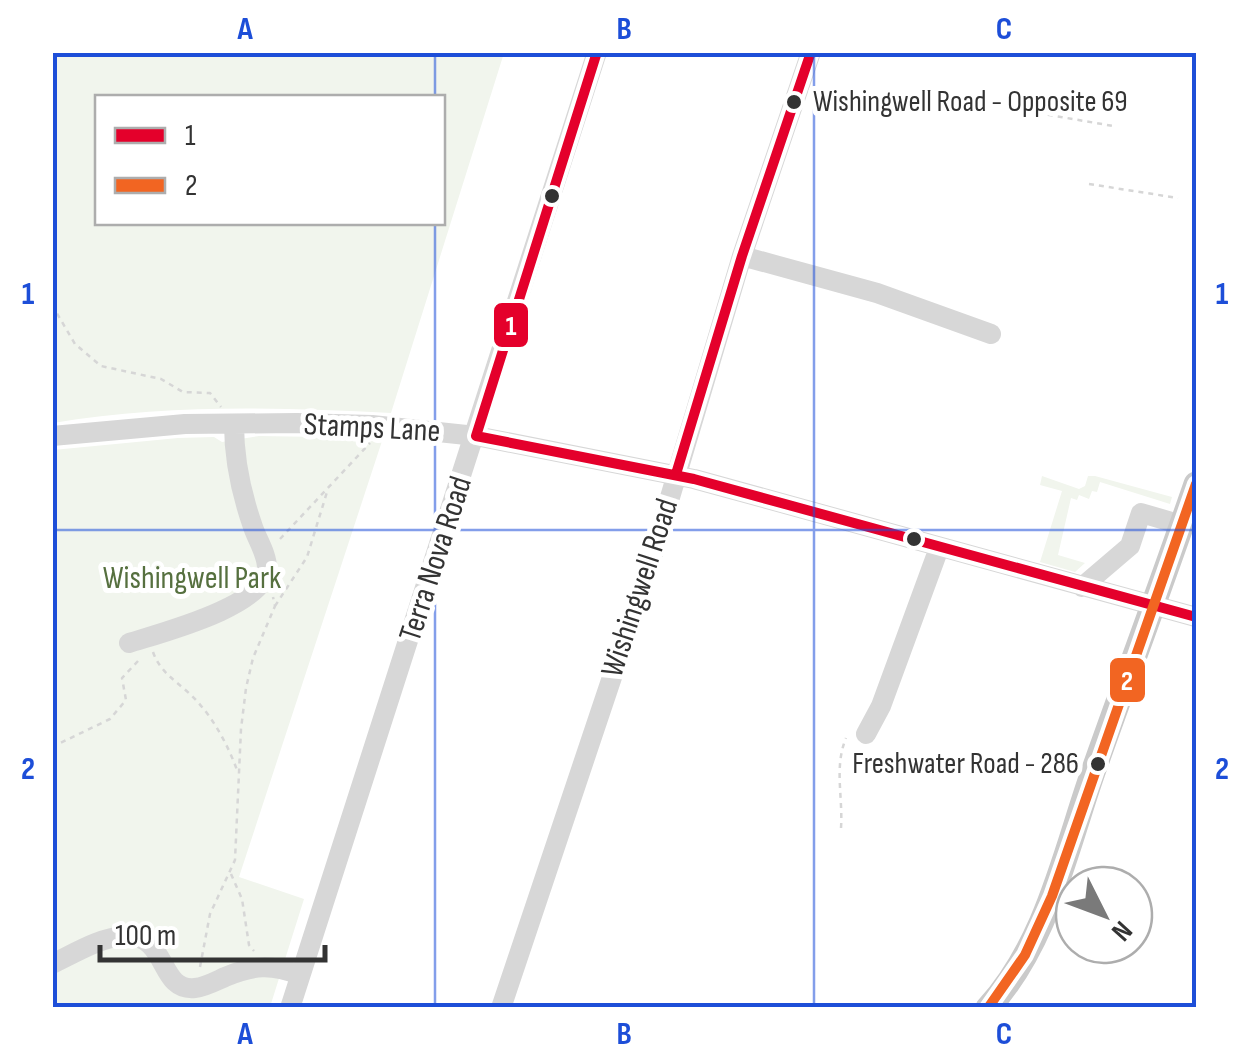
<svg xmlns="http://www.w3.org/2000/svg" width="1249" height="1060" font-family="'Sofia Sans Condensed',sans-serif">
	<rect width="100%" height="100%" fill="#fff"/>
	<!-- green -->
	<path fill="#f1f5ed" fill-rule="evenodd" d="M52 53H504L391 413C279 407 163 404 53 423ZM98 98H442V222H98Z
		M259 436 383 438 239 877 304 899 270 1007H53V450L178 438 214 437 222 442Z
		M1042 476 1079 489 1085 486 1088 476H1095L1172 497 1170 504 1100 482 1097 492 1092 491 1089 499 1079 495 1077 500 1071 498 1058 555 1085 563 1075 572 1040 562 1062 491 1040 485Z"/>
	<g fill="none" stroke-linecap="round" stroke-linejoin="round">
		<!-- path -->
		<path stroke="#d6d6d6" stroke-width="2.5" stroke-dasharray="5 5" stroke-linecap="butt" d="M1038 113 1113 126
			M1089 184 1178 198
			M52 305 75 344 101 366 161 379 183 392 210 393 221 407
			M280 539 370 443
			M275 606 307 557 327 492
			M153 652C160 672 176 681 190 694 212 715 227 743 237 770
			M52 747 110 719 126 700 122 678 138 661
			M841 828C843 796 834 767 846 738
			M231 874 242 899 249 945 254 951
			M200 967 210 914 235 860 241 729 246 688 253 658 275 606 273 597"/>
		<!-- minor -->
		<path stroke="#d7d7d7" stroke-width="20" d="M742 256 877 293 991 334
			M52 436 185 424 297 423 372 425 476 436 694 479 1196 617
			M1082 587 1130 546 1141 513 1182 525
			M129 643C160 633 267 606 267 568 267 553 256 538 252 524 241 492 234 458 234 424
			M866 734 881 706 939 548
			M52 964C75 953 100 937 126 936 169 935 158 992 195 988 205 987 216 981 225 977 254 965 271 964 300 975
			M290 1008 597 52
			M501 1008 651 561 742 256 811 52"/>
		<!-- major -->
		<path stroke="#cacaca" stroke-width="25" d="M988 1008C1047 943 1065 852 1093 772 1127 676 1163 580 1196 484"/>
		<!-- bus-1 casing -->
		<g stroke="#fff" stroke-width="18">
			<path id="bus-1" d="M597 52 476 436 694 479 1196 617
				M676 474 742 256 811 52"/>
		</g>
		<!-- bus-2 casing -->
		<g stroke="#fff" stroke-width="18">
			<path id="bus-2" d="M988 1008 1025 955 1052 896 1196 484"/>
		</g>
		<!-- bus-1 -->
		<use href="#bus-1" stroke="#e4002b" stroke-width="10"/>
		<!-- bus-2 -->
		<use href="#bus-2" stroke="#f26522" stroke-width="10"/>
	</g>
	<!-- grid -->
	<path fill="none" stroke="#1d4ed8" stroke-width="2.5" stroke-opacity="0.55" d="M435 52V98M814 52V1008M435 222V1008M52 530H1196"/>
	<!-- markers -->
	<g fill="#333" stroke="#fff" stroke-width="4">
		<circle cx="794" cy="102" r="9"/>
		<circle cx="552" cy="196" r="9"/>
		<circle cx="914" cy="539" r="9"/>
		<circle cx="1098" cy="764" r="9"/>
	</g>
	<g text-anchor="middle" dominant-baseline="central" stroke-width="10" stroke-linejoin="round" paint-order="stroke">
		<!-- bus labels -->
		<g font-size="30" fill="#333" stroke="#fff" text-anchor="start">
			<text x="813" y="102">Wishingwell Road - Opposite 69</text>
			<text x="1079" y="764" text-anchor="end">Freshwater Road - 286</text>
		</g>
		<!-- street labels -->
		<g font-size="32" fill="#333" stroke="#fff">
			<text transform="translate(372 428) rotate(3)">Stamps Lane</text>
			<text transform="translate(436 559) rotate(-72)">Terra Nova Road</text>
			<text transform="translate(640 588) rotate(-72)">Wishingwell Road</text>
		</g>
		<!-- park labels -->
		<g font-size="32" fill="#56703f" stroke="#fff">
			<text x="192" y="578">Wishingwell Park</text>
		</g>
	</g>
	<g stroke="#fff" stroke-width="4">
		<rect x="492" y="301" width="38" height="48" rx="10" fill="#e4002b"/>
		<rect x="1108" y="656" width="39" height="48" rx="10" fill="#f26522"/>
	</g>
	<g font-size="28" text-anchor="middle" font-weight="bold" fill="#fff">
		<text x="511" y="335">1</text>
		<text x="1127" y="690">2</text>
	</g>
	<!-- border -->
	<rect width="1249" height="1060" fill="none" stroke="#ffffff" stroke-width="110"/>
	<!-- legend -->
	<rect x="95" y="95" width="350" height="130" fill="#ffffff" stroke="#adadad" stroke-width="2.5"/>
	<rect x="115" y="128" width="50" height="15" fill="#e4002b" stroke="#adadad" stroke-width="2.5"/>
	<text x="185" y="145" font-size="30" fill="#333333">1</text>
	<rect x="115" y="178" width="50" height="15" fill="#f26522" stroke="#adadad" stroke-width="2.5"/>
	<text x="185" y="195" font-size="30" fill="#333333">2</text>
	<!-- north arrow -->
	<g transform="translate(1104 915) rotate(132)"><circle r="48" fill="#ffffff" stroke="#adadad" stroke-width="2.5"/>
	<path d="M0-8L18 38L0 25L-18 38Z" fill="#7a7a7a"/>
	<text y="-15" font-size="28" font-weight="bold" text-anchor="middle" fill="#333333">N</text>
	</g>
	<!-- scale -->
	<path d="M100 945v15h225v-15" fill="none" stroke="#333333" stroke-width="5"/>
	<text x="115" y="945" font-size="30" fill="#333333" stroke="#ffffff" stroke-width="8" paint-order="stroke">100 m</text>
	<rect x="55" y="55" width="1139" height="950" fill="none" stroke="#1d4ed8" stroke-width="4"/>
	<g font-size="32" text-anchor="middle" font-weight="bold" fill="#1d4ed8">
		<text x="245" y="39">A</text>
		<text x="624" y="39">B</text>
		<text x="1004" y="39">C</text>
		<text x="28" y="304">1</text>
		<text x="1222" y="304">1</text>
		<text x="28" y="779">2</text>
		<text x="1222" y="779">2</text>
		<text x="245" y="1044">A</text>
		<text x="624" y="1044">B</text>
		<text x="1004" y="1044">C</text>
	</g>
</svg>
